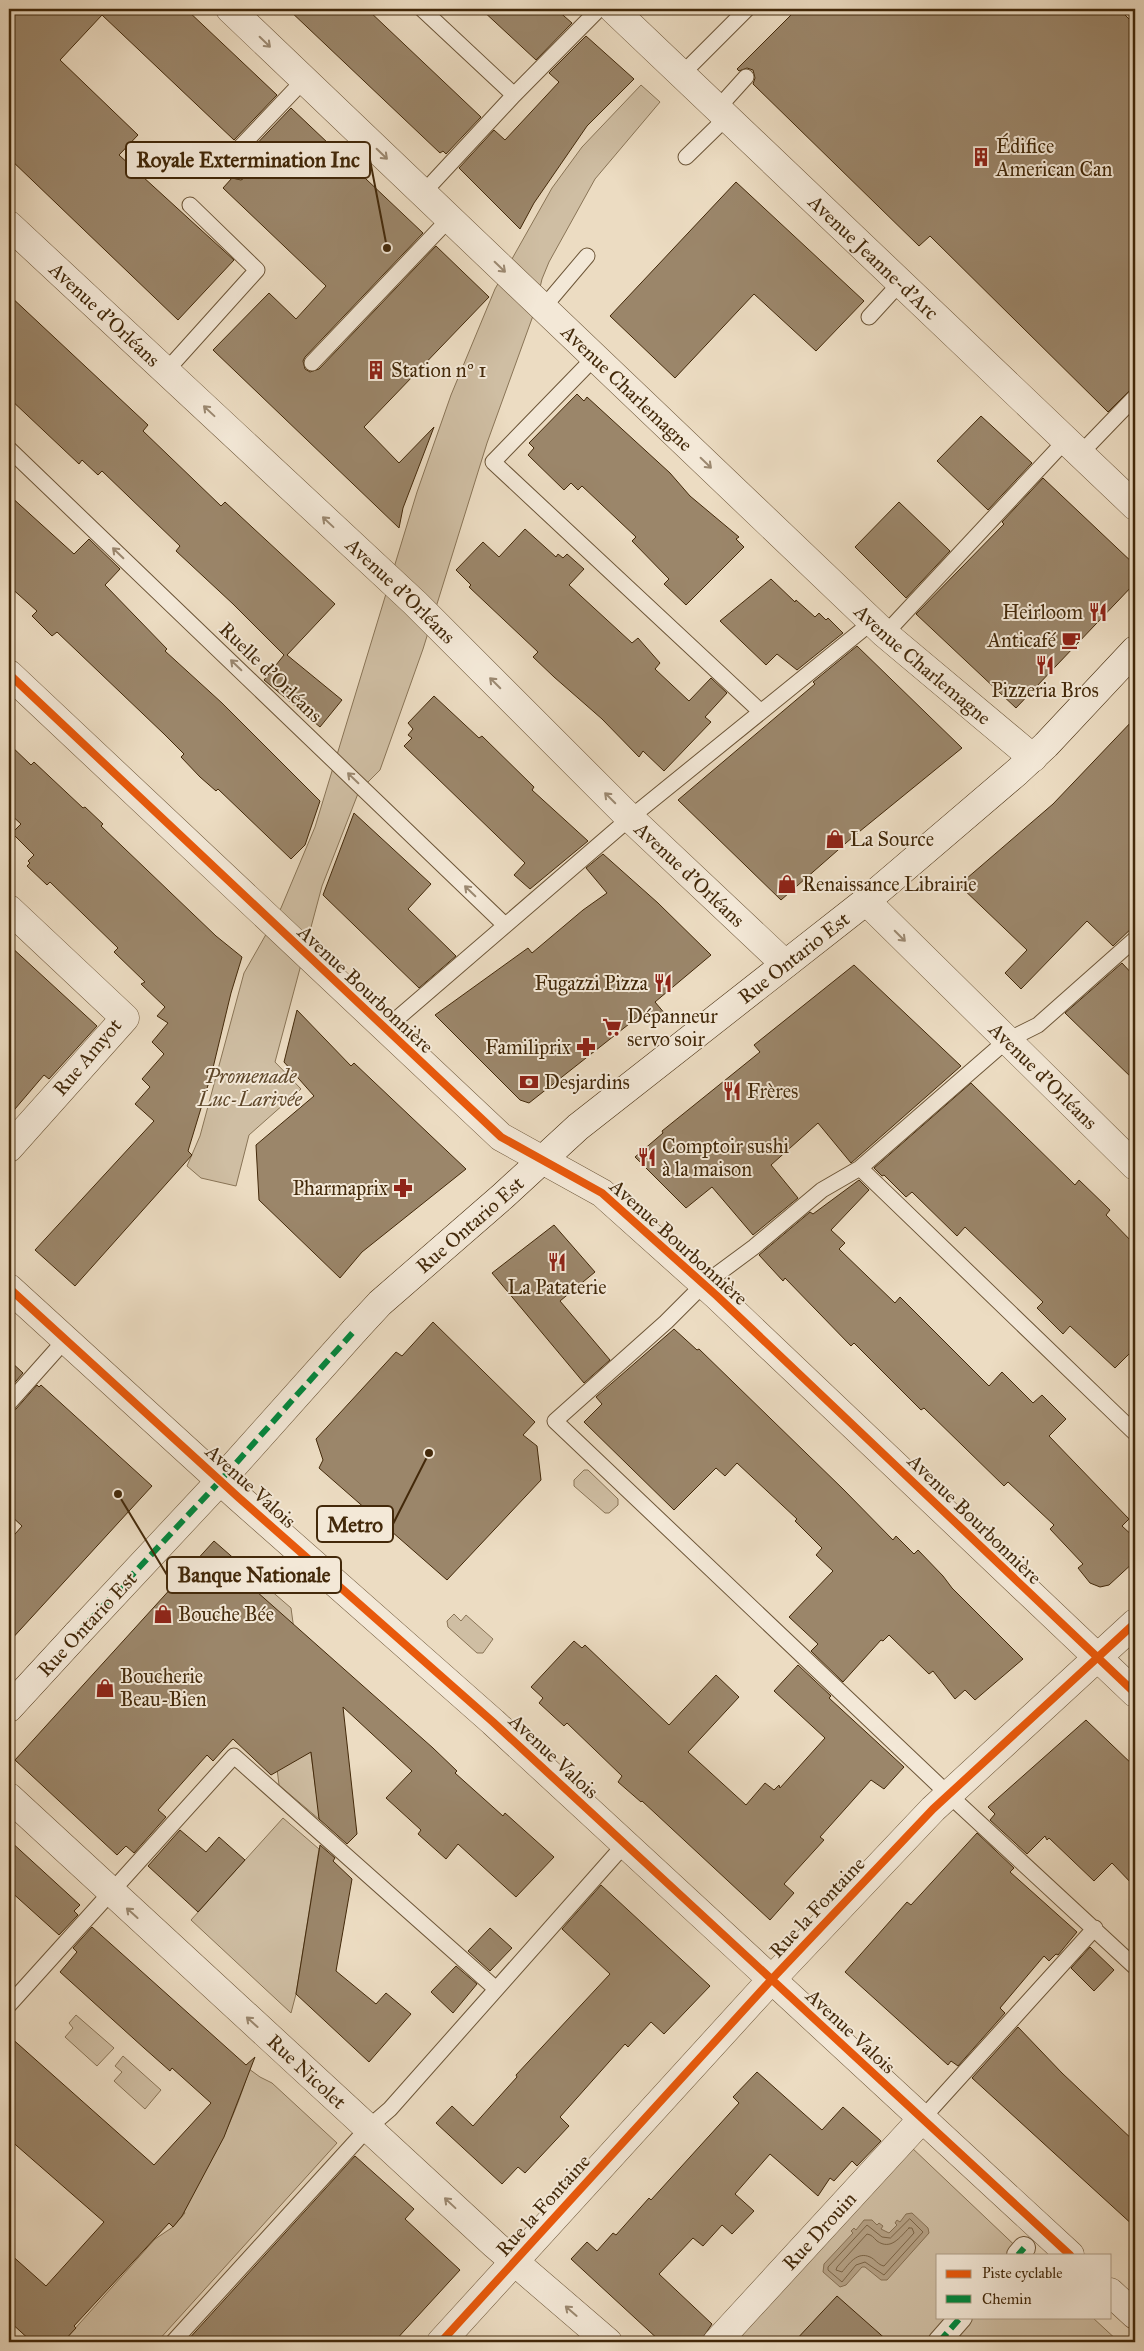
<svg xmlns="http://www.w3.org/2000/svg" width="1144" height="2351" font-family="'IM FELL Great Primer',serif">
	<rect width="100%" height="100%" fill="#ecdcc2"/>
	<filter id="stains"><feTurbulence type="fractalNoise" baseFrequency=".004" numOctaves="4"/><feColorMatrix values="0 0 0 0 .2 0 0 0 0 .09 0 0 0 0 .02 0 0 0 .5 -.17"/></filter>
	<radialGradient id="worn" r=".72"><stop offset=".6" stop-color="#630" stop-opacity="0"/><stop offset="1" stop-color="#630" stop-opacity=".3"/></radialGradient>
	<!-- green -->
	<path fill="#cfbea3" stroke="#897456" d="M641 85 660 102 595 179 549 262 542 279 534 313 487 443 423 649 380 770 359 791 322 886 275 1062 301 1089 249 1135 236 1186 201 1178 187 1166 200 1136 244 973 281 908 315 827 417 492 451 395 495 289 552 188 582 147Z
		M584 1470H588L618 1499V1505L609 1513H605L574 1486V1480Z
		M254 1576 291 1608 320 1820 279 1785Z
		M454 1614 461 1621 466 1615 493 1639 483 1653H477L448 1627 447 1621Z
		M283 1818 319 1849 296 1994 291 2013 191 1920Z
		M76 2015 114 2048 97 2066 65 2037 73 2028 69 2023Z
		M123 2056 161 2090 145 2109 114 2081 122 2072 115 2066Z
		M249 2069 260 2077 272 2083 337 2143 157 2342H63L155 2239 173 2227 185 2213 182 2209C210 2165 235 2120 249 2069Z
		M910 2146 1025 2255H938V2317H1092L1119 2342H731Z"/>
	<!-- water -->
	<path fill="#b39f83" stroke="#867053" d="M912 2213 928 2228 929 2233 887 2280H881L865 2267H862L846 2285 840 2287 823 2272 824 2264 853 2233 851 2231 854 2228 856 2230 864 2220H872L877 2225 879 2223 883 2226 881 2229 889 2233 897 2225 895 2223 897 2220 900 2222 906 2214Z"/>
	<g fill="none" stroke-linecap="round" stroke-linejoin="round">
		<!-- shore -->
		<path stroke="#7b6446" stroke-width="1" d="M910 2219 923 2232 884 2275 865 2262 856 2265 842 2282 828 2270V2267L867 2225 882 2237 890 2238Z
			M909 2228H912L914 2233 884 2266C878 2265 875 2259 870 2257 857 2251 849 2264 842 2272L836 2270 837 2267 867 2234C872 2235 873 2237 877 2241 891 2251 900 2237 909 2228Z"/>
	</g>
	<!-- building -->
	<path fill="#9b866a" stroke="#43290a" d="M9 9H186L277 95 234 140 102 15 60 60 138 135 119 155 234 260 178 320 9 158Z
		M288 9H367L481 117 446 154 443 151 440 153Z
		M481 9H556L572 23 536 60Z
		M797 9H1119L1135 25V385L1108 412 930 236 919 246 753 84 755 78 753 70 747 68 739 71 737 69Z
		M586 36 634 79 587 126 534 203 520 229 459 168 494 130 505 140 559 82 549 73Z
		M291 108 423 233 305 357 303 361 305 369 310 372 319 369 436 246 489 297 364 427 399 463 434 427 403 508 399 528 213 350 269 293 296 319 326 286 223 188 232 178 241 180 246 177 248 169 246 164 253 157 248 153Z
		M736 182 864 301 816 351 754 294 675 378 610 316Z
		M9 295 148 425 143 431 221 506 225 502 335 604 287 655 342 700 320 727 264 680 284 655 233 604 176 551 180 546 102 471 98 475 82 460 79 464 9 398Z
		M577 394 584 401 587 397 670 473 690 496 739 537 736 539 744 547 686 605 664 584 669 579 632 541 636 537 582 486 578 490 571 483 564 490 528 455 534 448 529 443Z
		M981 416 1032 463 988 510 937 461Z
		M1043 478 1135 565V583L1016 708 916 614 1004 524 1002 522Z
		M9 495 74 554 89 539 120 569 105 585 167 649 165 651 222 703 320 801 305 845 291 859 218 789 216 791 200 777 181 757 184 754 164 734 57 632 52 636 32 616 37 611 9 586Z
		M899 502 950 551 906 598 855 547Z
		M525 529 556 557 558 554 563 558 567 554 584 569 569 585 632 643 638 638 660 663 655 669 689 701 711 678 727 693 705 717 711 722 664 771 643 751 639 757 602 719 554 677 533 657 538 652 469 587 471 585 456 570 483 542 499 557Z
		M771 579 795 602 796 600 815 617 819 613 826 620 828 618 843 633 797 670 777 654 766 665 720 621Z
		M857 646 962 748 854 836 781 900 678 800 815 684 813 682Z
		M434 696 479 738 482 736 534 787 532 790 588 841 530 889 514 875 525 863 404 746 412 738 408 735 413 729 408 723Z
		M1135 718V925L1113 946 1087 921 1021 989 1005 973 1027 950 959 885 1053 804Z
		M9 744 31 765 34 762 83 808 85 807 103 824 101 826 216 936 242 957 231 993 212 1072 188 1151 192 1155 75 1286 35 1250 154 1121 135 1104 150 1087 142 1079 164 1054 152 1042 168 1023 157 1016 165 1007 141 984 145 982 114 952 118 948 50 882 47 885 27 866 30 863 28 861 34 855 12 833 21 824 9 813Z
		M354 813 431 884 408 909 456 956 419 988 323 895Z
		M603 854 658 903 711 955 655 1002 666 1015 643 1013 529 1103 520 1100 435 1015 528 948 532 953 583 910 607 893 586 868Z
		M9 945 97 1026 49 1079 44 1075 9 1116Z
		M1122 963 1135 977V1081L1065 1013Z
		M854 965 961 1066 851 1163 818 1123 771 1165 798 1198 753 1235 712 1187 686 1208 635 1157 663 1133 662 1131 760 1052 754 1045Z
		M297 1010 351 1066 354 1063 466 1169 362 1252 340 1278 259 1200 256 1145 314 1096 284 1062Z
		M971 1083 1075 1185 1079 1180 1110 1210 1106 1215 1135 1245V1348L1115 1368 1070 1326 1063 1334 1037 1308 1043 1302 965 1227 957 1236 912 1192 906 1197 884 1175 882 1176 874 1168Z
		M859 1180 869 1190 831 1230 845 1243 839 1249 895 1303 900 1297 989 1386 1002 1372 1033 1403 1042 1395 1066 1419 1049 1436 1129 1519 1122 1526 1135 1538V1561L1109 1585 1100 1587 1090 1583 1078 1568 1083 1564 1050 1529 1054 1525 1008 1482 1004 1486 924 1408 921 1410 854 1343 851 1346 785 1278 783 1281 759 1255 810 1212 813 1214Z
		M554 1225 595 1272 560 1301 610 1360 584 1383 492 1273Z
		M433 1322 535 1422 523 1435 537 1446 541 1480 447 1580 319 1468 323 1460 316 1439 396 1352 402 1356Z
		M674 1329 697 1350 699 1349 843 1489 893 1540 896 1536 914 1554 918 1550 943 1576 952 1588 1023 1659 975 1700 965 1690 955 1699 933 1671 929 1674 889 1635 883 1641 881 1640 843 1682 811 1651 818 1644 789 1617 833 1571 816 1555 822 1548 795 1521 797 1519 737 1463 725 1476 716 1468 674 1510 584 1422 602 1404 596 1397Z
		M9 1360 23 1373 9 1389Z
		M37 1385 39 1387 41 1385 152 1486 9 1642V1541L22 1526 9 1514V1412L16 1409Z
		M214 1541 254 1576 256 1591 433 1748 457 1771 455 1773 503 1816 505 1813 554 1857 516 1897 458 1844 446 1859 418 1834 421 1830 386 1798 412 1771 343 1707 357 1834 347 1844 319 1819 311 1752 271 1775 233 1739 213 1761 207 1755 158 1810 166 1817 134 1853 126 1846 117 1855 15 1760Z
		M574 1641 582 1648 585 1645 669 1725 716 1675 739 1697 688 1752 746 1805 765 1783 774 1790 779 1785 780 1788 825 1738 774 1691 798 1665 831 1696 829 1698 904 1767 884 1789 871 1780 820 1837 824 1840 784 1884 794 1893 770 1920 642 1801 641 1802 618 1782 622 1776 567 1723 564 1726 539 1703 543 1698 531 1687Z
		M1086 1720 1135 1767V1887L1112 1863 1094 1881 1049 1838 1047 1840 1045 1836 1027 1854 990 1820 995 1814 988 1807Z
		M180 1830 206 1852 219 1837 245 1860 198 1912 148 1866Z
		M977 1833 1014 1868 1010 1872 1077 1932 1058 1955 1056 1954 1049 1961 1044 1956 1000 2008 1005 2013 958 2066 951 2061 948 2065 845 1972 907 1902 911 1905Z
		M9 1840 80 1905 74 1911 78 1915 59 1935 9 1890Z
		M320 1845 335 1858 333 1861 352 1879 336 1971 376 2004 386 1993 411 2014 369 2062 296 1994Z
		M601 1885 710 1986 664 2034 651 2022 628 2047 625 2044 560 2117 569 2126 525 2173 518 2167 502 2184 436 2123 452 2106 473 2126 517 2077 516 2075 610 1974 562 1929Z
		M92 1927 246 2065 255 2057 224 2137 182 2216 173 2227 169 2223 74 2326 76 2328 63 2342H32L9 2321V2253L46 2286 104 2222 9 2139V2036L154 2165 211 2103 172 2068 170 2071 144 2048 60 1972 77 1952 73 1948Z
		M490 1928 512 1948 490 1971 468 1951Z
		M1090 1947 1114 1970 1094 1991 1071 1968Z
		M456 1966 477 1984 453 2013 431 1992Z
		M1018 2027 1062 2073 1135 2142V2227L972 2078Z
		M757 2072 822 2130 843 2107 881 2141 857 2166 852 2161 834 2181 830 2178 818 2196 770 2154 735 2194 754 2211 732 2234 722 2225 703 2246 693 2238 659 2274 712 2324 700 2342H661L571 2259 587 2242 597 2251 613 2233 616 2235 649 2198 651 2200 739 2103 733 2097Z
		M355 2156 414 2209 405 2219 460 2270 394 2342H186Z
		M837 2296 889 2342H794Z"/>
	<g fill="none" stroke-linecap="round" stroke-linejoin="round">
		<!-- service casing -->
		<g stroke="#6d5638" stroke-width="17">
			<path id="service" d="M422 9 514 95 423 193
				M682 74 747 9
				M514 95 599 9
				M718 108 746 77
				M686 157 727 117
				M239 171 228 160 304 80
				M543 308 587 256
				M869 317 901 282
				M595 357 493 462 761 712
				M312 363 450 218
				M166 371 257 270 190 205
				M9 449 505 925
				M1080 454 1135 397
				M885 634 1066 440
				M1135 939 1038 1025 1006 1041 860 1168 822 1190 754 1247 704 1284 666 1322 555 1421 948 1794 1135 1967
				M385 1029 630 818 872 622
				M860 1168 1135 1433
				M9 1403 66 1339
				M9 2005 234 1756 495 1988
				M922 2119 1095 1928
				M173 2342 368 2128 390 2109 625 1844"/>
		</g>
		<!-- pedestrian casing -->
		<g stroke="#6d5638" stroke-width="24">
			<path id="pedestrian" d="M1018 2255 1024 2248
				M939 2342 961 2317"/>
		</g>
		<!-- minor casing -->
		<g stroke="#6d5638" stroke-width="29">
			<g id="minor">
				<path id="s1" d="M230 9 885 634 1033 758"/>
				<path id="s2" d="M613 9 1135 506"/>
				<path id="s3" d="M9 225 415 603 630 818 785 964"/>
				<path d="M9 674 501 1137 602 1193 717 1296 1135 1693"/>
				<path id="s4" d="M866 901 1135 1166"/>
				<path d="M9 909 125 1018 9 1148"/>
				<path d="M9 1288 238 1497 493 1722 1070 2255"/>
				<path d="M77 1634 220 1481 355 1330"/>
				<path id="s5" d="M9 1797 495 2245 608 2342"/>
				<path d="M1110 2292 1135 2315"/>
				<path d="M441 2342 772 1979 933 1809 1135 1623"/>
				<path id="s6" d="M717 2342 922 2119"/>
			</g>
		</g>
		<!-- secondary casing -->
		<g stroke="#43290a" stroke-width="29">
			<g id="secondary">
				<path id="s7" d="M355 1330 380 1303 503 1196 578 1127 866 901 1017 772 1046 745 1135 650"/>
				<path d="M9 1708 77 1634"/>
			</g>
		</g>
		<!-- service -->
		<use href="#service" stroke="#f3e8d7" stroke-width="15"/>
		<!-- pedestrian -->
		<use href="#pedestrian" stroke="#f3e8d7" stroke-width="22"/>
		<!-- minor -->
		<use href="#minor" stroke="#f3e8d7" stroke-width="28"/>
		<!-- secondary -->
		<use href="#secondary" stroke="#f3e8d7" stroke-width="28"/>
		<!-- quiet -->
		<path stroke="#00873e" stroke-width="6" stroke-dasharray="12 6" stroke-linecap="butt" d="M77 1634 220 1481 355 1330
			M1018 2255 1024 2248
			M939 2342 961 2317"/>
		<!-- cycleway casing -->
		<g stroke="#f3e8d7" stroke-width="11">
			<path id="cycleway" d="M9 674 501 1137 602 1193 717 1296 1135 1693
				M9 1288 238 1497 493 1722 1070 2255
				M441 2342 772 1979 933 1809 1135 1623"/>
		</g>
		<!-- cycleway -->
		<use href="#cycleway" stroke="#e8590c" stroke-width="8"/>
	</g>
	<!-- one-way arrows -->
	<defs><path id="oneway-shaft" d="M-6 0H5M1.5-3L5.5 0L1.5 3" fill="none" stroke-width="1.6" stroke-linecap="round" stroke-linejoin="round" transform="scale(1.25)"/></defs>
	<g stroke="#9b8870">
		<use href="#oneway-shaft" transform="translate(265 42) rotate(44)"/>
		<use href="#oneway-shaft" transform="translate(382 154) rotate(44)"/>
		<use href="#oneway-shaft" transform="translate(500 267) rotate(44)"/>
		<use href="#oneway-shaft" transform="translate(209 411) rotate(-137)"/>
		<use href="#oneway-shaft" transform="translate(706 463) rotate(44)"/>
		<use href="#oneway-shaft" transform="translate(328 522) rotate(-137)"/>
		<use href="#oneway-shaft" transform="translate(118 553) rotate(-136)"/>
		<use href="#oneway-shaft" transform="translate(236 665) rotate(-136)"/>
		<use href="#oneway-shaft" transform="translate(495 683) rotate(-135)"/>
		<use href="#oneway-shaft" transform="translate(353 778) rotate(-136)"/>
		<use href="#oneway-shaft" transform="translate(610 798) rotate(-135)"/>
		<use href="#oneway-shaft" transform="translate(470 891) rotate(-136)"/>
		<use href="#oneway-shaft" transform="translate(900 936) rotate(45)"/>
		<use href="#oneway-shaft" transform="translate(132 1913) rotate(-138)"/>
		<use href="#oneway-shaft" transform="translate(252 2022) rotate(-138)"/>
		<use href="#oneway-shaft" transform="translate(450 2203) rotate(-137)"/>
		<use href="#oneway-shaft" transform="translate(571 2311) rotate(-139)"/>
	</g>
	<!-- icons -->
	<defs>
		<g id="building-bare" transform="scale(1.5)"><path d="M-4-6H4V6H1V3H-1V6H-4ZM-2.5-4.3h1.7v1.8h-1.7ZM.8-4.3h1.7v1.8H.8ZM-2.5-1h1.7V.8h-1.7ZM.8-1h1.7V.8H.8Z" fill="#8f2418" stroke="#f3e8d7" stroke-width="2.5" paint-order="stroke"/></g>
		<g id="restaurant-bare" transform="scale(1.5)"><path d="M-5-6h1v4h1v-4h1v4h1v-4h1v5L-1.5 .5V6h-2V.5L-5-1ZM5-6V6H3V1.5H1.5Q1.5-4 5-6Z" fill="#8f2418" stroke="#f3e8d7" stroke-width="2.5" paint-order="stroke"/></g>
		<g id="cafe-bare" transform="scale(1.5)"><path d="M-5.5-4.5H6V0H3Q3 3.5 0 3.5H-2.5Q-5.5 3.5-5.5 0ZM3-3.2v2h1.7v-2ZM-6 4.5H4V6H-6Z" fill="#8f2418" stroke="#f3e8d7" stroke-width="2.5" paint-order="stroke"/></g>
		<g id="shop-bare" transform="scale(1.5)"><path d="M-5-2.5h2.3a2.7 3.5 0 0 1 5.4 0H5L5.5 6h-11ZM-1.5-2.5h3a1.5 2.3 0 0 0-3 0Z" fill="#8f2418" stroke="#f3e8d7" stroke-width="2.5" paint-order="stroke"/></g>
		<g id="supermarket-bare" transform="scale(1.5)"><path d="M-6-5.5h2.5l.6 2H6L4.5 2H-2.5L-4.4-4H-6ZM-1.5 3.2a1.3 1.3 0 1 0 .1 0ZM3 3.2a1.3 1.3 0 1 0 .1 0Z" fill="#8f2418" stroke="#f3e8d7" stroke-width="2.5" paint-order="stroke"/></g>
		<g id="pharmacy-bare" transform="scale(1.5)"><path d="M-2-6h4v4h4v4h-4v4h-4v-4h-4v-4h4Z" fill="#8f2418" stroke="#f3e8d7" stroke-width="2.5" paint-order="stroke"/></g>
		<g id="bank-bare" transform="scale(1.5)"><path d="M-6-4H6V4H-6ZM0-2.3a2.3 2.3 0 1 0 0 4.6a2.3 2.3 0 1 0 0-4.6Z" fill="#8f2418" stroke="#f3e8d7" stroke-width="2.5" paint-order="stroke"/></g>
	</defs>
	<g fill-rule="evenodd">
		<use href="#building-bare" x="981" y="157"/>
		<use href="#building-bare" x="376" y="370"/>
		<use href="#restaurant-bare" x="1098" y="612"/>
		<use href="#cafe-bare" x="1071" y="640"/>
		<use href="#restaurant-bare" x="1045" y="665"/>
		<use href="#shop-bare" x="835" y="839"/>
		<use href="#shop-bare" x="787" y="884"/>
		<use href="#restaurant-bare" x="663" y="983"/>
		<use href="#supermarket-bare" x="612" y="1027"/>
		<use href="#pharmacy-bare" x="586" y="1047"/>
		<use href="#bank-bare" x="529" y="1082"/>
		<use href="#restaurant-bare" x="732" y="1091"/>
		<use href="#restaurant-bare" x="647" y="1157"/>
		<use href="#pharmacy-bare" x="403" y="1188"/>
		<use href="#restaurant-bare" x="557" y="1262"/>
		<use href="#shop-bare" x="163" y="1614"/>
		<use href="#shop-bare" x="105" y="1688"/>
	</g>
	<g text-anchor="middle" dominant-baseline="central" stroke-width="4" stroke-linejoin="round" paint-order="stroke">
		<!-- poi labels -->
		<g font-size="20" fill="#43290a" stroke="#f3e8d7" text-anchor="start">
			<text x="996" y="146">Édifice<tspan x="996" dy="23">American Can</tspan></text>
			<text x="391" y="370">Station nº 1</text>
			<text x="1083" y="612" text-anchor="end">Heirloom</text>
			<text x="1056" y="640" text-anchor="end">Anticafé</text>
			<text x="1045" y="690" text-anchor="middle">Pizzeria Bros</text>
			<text x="850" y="839">La Source</text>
			<text x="802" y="884">Renaissance Librairie</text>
			<text x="648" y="983" text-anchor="end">Fugazzi Pizza</text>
			<text x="627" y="1016">Dépanneur<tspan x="627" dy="23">servo soir</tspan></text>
			<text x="571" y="1047" text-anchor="end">Familiprix</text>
			<text x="544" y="1082">Desjardins</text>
			<text x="747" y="1091">Frères</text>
			<text x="662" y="1146">Comptoir sushi<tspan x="662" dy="23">à la maison</tspan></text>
			<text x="388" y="1188" text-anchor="end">Pharmaprix</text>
			<text x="557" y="1287" text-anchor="middle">La Pataterie</text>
			<text x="178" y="1614">Bouche Bée</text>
			<text x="120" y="1676">Boucherie<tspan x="120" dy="23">Beau-Bien</tspan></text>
		</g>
		<!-- street labels -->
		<g font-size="20" fill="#43290a" stroke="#f3e8d7">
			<text stroke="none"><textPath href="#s2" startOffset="360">Avenue Jeanne-d'Arc</textPath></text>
			<text stroke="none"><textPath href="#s3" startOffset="131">Avenue d'Orléans</textPath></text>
			<text stroke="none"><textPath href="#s1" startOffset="549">Avenue Charlemagne</textPath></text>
			<text stroke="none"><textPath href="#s3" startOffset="536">Avenue d'Orléans</textPath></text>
			<text stroke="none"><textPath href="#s1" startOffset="954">Avenue Charlemagne</textPath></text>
			<text transform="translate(271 672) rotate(44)">Ruelle d'Orléans</text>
			<text stroke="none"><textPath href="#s3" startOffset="941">Avenue d'Orléans</textPath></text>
			<text stroke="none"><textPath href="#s7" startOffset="576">Rue Ontario Est</textPath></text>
			<text transform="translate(366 989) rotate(43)">Avenue Bourbonnière</text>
			<text transform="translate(87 1057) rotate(-50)">Rue Amyot</text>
			<text stroke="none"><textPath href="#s4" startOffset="249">Avenue d'Orléans</textPath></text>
			<text stroke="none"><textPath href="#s7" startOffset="156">Rue Ontario Est</textPath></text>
			<text transform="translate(679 1242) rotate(42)">Avenue Bourbonnière</text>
			<text transform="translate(251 1486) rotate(42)">Avenue Valois</text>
			<text transform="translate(975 1519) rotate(44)">Avenue Bourbonnière</text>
			<text transform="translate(87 1624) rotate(-47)">Rue Ontario Est</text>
			<text transform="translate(554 1756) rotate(43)">Avenue Valois</text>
			<text transform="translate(817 1907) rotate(-47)">Rue la Fontaine</text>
			<text transform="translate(851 2031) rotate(43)">Avenue Valois</text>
			<text stroke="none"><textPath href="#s5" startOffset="405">Rue Nicolet</textPath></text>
			<text transform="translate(543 2205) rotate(-48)">Rue la Fontaine</text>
			<text stroke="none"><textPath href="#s6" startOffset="151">Rue Drouin</textPath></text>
		</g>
		<!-- park labels -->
		<g font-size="20" font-style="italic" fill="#5f4729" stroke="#f3e8d7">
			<text x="250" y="1076">Promenade<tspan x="250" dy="23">Luc-Larivée</tspan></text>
		</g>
	</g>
	<!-- callouts -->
	<path fill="none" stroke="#43290a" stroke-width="2" d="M387 248L370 160M429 1453L393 1524M118 1494L167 1575"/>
	<g fill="#43290a" stroke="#f3e8d7" stroke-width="2">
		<circle cx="387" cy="248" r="5"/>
		<circle cx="429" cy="1453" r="5"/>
		<circle cx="118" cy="1494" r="5"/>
	</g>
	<g fill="#f3e8d7" stroke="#43290a" stroke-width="2">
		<rect x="126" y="142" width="244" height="36" rx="5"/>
		<rect x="317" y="1506" width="76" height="36" rx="5"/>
		<rect x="167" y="1557" width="174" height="36" rx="5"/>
	</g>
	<g font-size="21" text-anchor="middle" font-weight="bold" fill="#43290a">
		<text x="248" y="167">Royale Extermination Inc</text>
		<text x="355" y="1532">Metro</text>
		<text x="254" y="1582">Banque Nationale</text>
	</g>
	<!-- margin -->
	<rect width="1144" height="2351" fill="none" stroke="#ecdcc2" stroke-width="30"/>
	<rect x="10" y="10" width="1124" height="2331" fill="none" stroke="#43290a" stroke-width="2.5"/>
	<rect x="15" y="15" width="1114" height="2321" fill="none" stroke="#43290a"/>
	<!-- legend -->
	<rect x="936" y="2254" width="175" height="65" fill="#f3e8d7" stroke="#ad9c85"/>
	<rect x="946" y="2270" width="25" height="8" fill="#e8590c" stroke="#ad9c85"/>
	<text x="982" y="2278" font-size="15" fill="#43290a">Piste cyclable</text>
	<rect x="946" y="2295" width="25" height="8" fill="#00873e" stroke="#ad9c85"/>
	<text x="982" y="2304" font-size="15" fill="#43290a">Chemin</text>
	<rect width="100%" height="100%" filter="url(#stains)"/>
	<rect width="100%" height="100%" fill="url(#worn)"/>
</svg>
